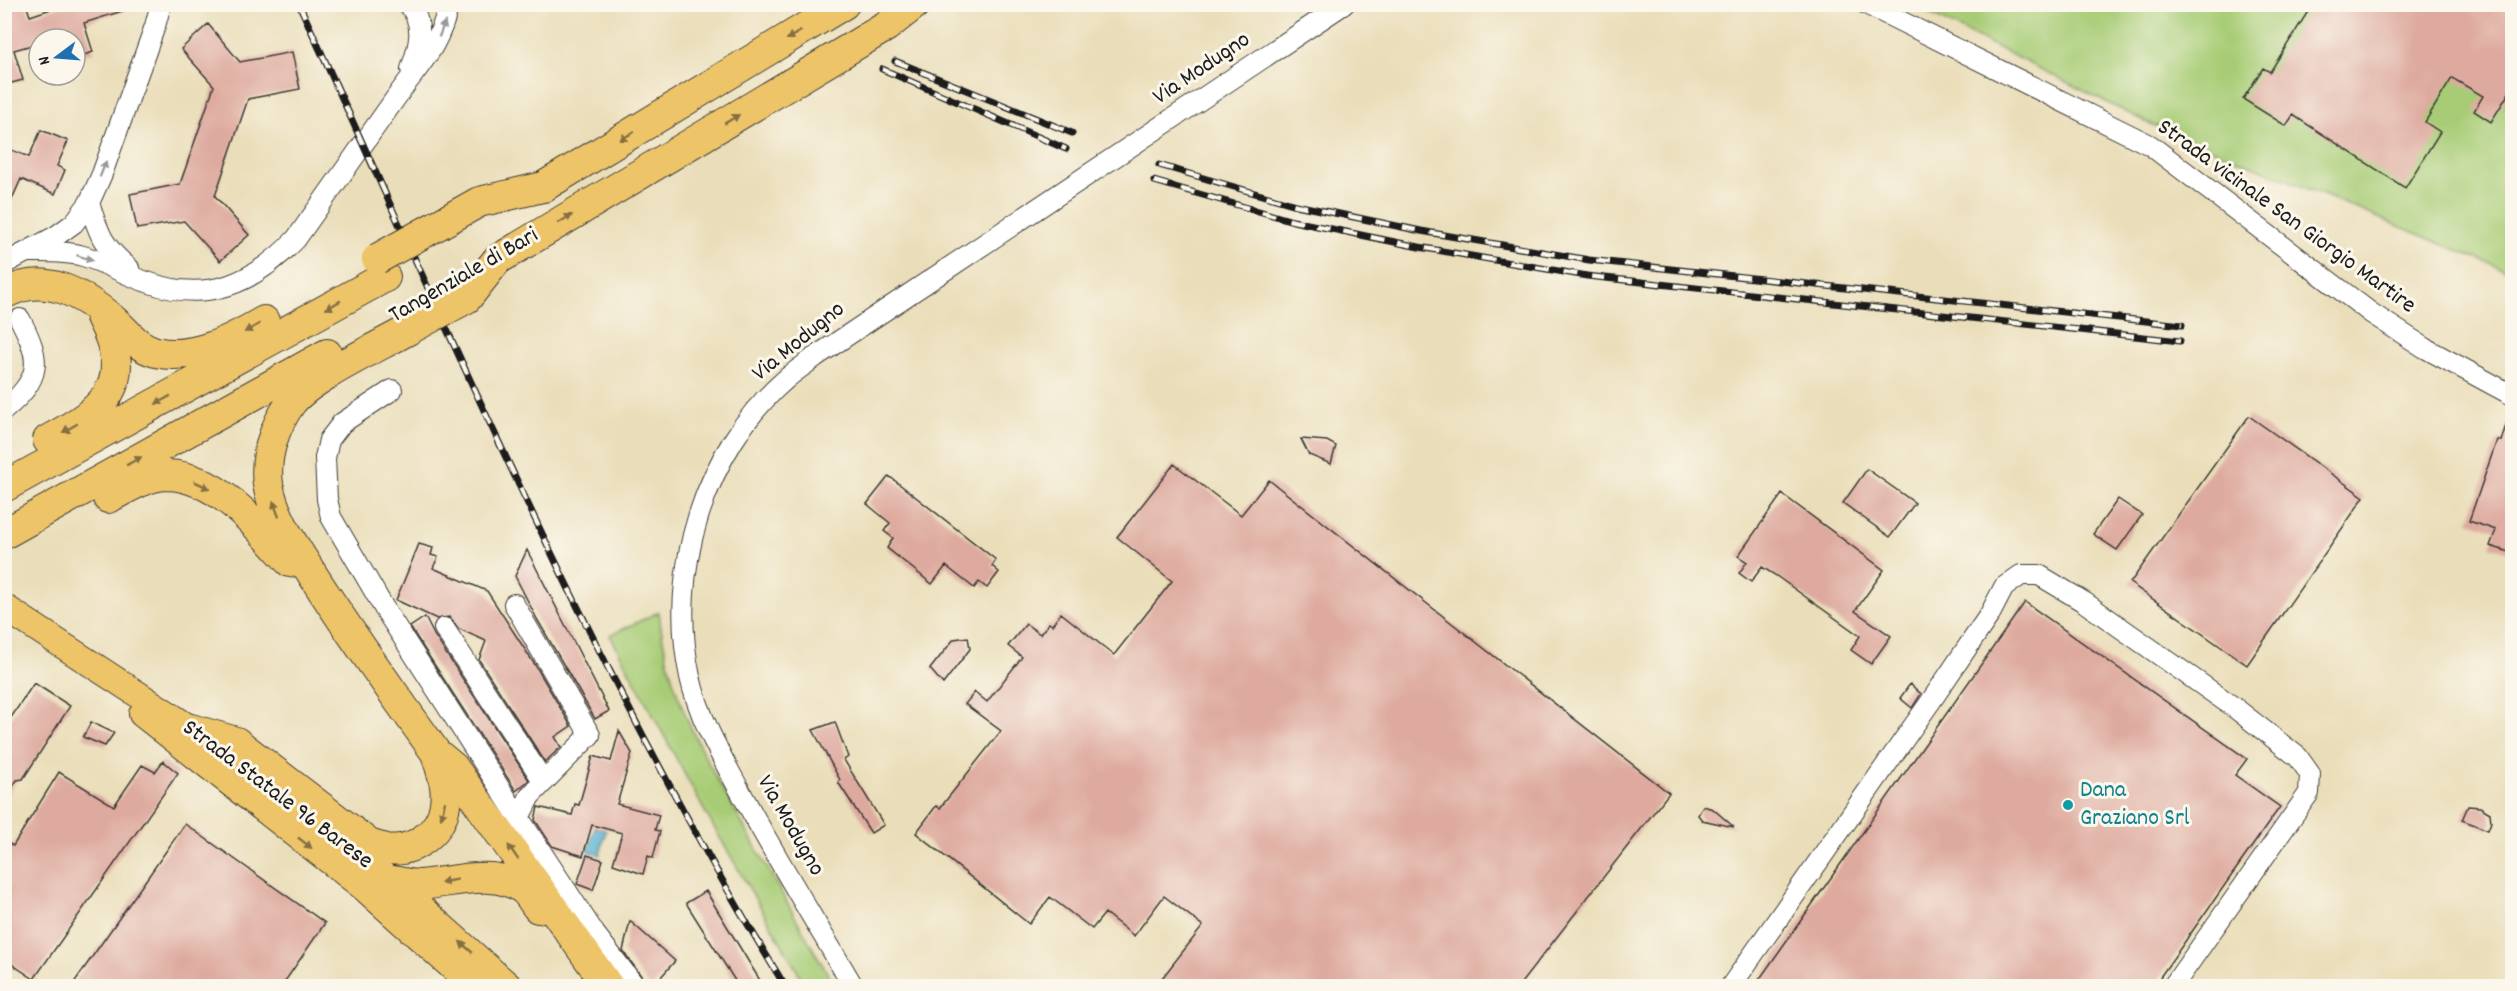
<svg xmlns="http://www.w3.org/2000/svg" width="2517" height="991" font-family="Dekko,sans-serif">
	<rect width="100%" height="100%" fill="#fbf7ec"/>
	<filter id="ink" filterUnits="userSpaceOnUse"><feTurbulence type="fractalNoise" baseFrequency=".0167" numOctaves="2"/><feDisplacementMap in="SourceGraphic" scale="12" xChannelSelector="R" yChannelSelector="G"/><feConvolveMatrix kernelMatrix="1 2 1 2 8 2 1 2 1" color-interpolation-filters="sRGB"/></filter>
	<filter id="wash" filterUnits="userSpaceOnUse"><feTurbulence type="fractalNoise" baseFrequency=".008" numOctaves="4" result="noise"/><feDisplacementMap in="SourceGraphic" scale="24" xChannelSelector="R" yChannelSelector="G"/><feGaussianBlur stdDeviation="1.35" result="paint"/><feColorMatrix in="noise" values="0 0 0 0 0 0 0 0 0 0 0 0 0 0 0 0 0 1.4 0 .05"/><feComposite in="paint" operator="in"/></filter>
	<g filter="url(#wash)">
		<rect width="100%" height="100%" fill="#eadeba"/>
		<!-- green -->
		<path fill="#a7cc75" stroke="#627448" stroke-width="1.5" d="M1912 5H2512V273L2144 121Z
			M659 612C668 701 708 763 751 839 779 888 806 938 835 986H806L705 812 610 635Z"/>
		<!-- water -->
		<path fill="#53b0d1" stroke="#386676" stroke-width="1.5" d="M595 827 606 831 600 855 588 851Z"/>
		<g id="blocks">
			<!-- building -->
			<path fill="#deaa9f" d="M4 4H26L30 16 66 4H131L132 8 84 23 93 52 75 58V39H39V43L14 50 23 80 4 85Z
				M2512 4V88L2491 122 2474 111 2483 96 2452 78 2425 122 2440 132 2405 188 2293 115 2286 126 2243 99 2263 68 2270 72 2312 5Z
				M208 24 240 62 292 52 300 89 248 99 215 196 249 235 220 261 184 221 137 229 130 194 180 184 214 86 181 49Z
				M41 130 68 141 57 166 65 170 55 194 21 179 4 217V147L29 157Z
				M2510 413 2512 414V553L2490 546 2496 530 2469 521 2497 440 2501 441Z
				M2249 416 2364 497 2247 665 2130 583Z
				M1301 439 1327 441 1336 446 1331 464 1309 455Z
				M1174 464 1241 515 1269 480 1669 793 1518 987H1155L1203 926 1164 896 1134 936 1105 913 1092 929 1050 897 1029 924 916 833 936 806 940 808 1001 731 965 704 975 692 987 702 1022 657 1008 646 1026 624 1040 634 1049 623 1052 625 1061 613 1114 655 1172 581 1117 537Z
				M1867 469 1915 503 1890 537 1843 503Z
				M889 476 996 560 992 566 999 572 987 588 979 582 974 588 946 566 932 584 887 548 893 538 884 531 890 523 867 504Z
				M1782 494 1884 570 1855 611 1891 636 1871 664 1851 650 1860 636 1775 575 1762 567 1751 582 1739 573 1747 562 1738 556Z
				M2118 499 2142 515 2117 550 2093 534Z
				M419 544 433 548 431 555 438 557 433 568 487 591 537 668 571 726 555 737 561 747 545 762 479 660 486 641 459 629 449 617 437 619 396 600Z
				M527 550 609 711 595 719 537 619 515 576Z
				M2025 602 2247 759 2235 775 2280 807 2272 818 2153 987H1754Z
				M425 617 434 635 529 780 516 791 410 627Z
				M968 637 970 649 943 684 930 669 954 639Z
				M34 683 70 706 23 779 17 780 4 800V728Z
				M1910 684 1921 694 1912 708 1900 698Z
				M91 722 114 733 105 746 83 737Z
				M835 722 848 757 844 760 884 825 871 833 838 782 840 780 813 730Z
				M619 731 632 753 617 804 659 815 655 830 660 831 653 858 648 856 643 874 613 864 622 833 592 825 583 856 552 846 535 820 538 807 572 815 575 804 579 805 593 756 611 761Z
				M163 761 178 773 34 979 4 959V841L13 846 59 772 114 806 142 765 155 772Z
				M1703 806 1713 809 1734 827 1702 820 1698 815Z
				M2468 806 2480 807 2490 813 2491 822 2488 830 2462 820Z
				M185 824 325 923 281 987H71Z
				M587 855 603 860 593 890 577 884Z
				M706 891 716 908 764 987H739L686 903Z
				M630 921 675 961 652 987 647 984 623 951Z"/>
		</g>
	</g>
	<g filter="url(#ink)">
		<use href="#blocks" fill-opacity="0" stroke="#3b3934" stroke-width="1.5"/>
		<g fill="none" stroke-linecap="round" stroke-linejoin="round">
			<!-- minor casing -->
			<g stroke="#3b3934" stroke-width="22">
				<path id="minor" d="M408 4C426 24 419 47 411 69
					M1866 4 2150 145 2371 313 2425 348 2512 395
					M89 203C99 234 103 247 129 268
					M28 252C46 252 65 251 83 256 105 262 125 275 147 282 208 304 254 283 296 239 329 192 362 146 395 99 420 63 438 50 449 4
					M4 264 56 236 74 223 89 203 102 174 155 26 161 4
					M392 390 342 423 329 440 325 458 327 499 331 517 384 608 519 818 595 934 635 986
					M4 410C42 378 42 361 20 319
					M514 604 590 735 530 796 519 818
					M444 628 544 782
					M853 986C815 921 775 856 739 789 720 754 699 717 690 677 667 572 704 450 786 379 795 371 806 364 815 357L1344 4
					M1731 986 1931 701 1990 614 2004 587 2021 575H2039L2084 602 2235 708 2298 757 2310 774 2309 793 2173 986"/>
			</g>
			<!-- major casing -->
			<g stroke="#3b3934" stroke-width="28">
				<path id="major" d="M4 607 191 729 391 881 509 986
					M142 714 364 888 473 986"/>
			</g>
			<!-- highway casing -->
			<g stroke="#3b3934" stroke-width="32">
				<path id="highway" d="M543 187 844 4
					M497 260 887 26 915 4
					M4 294C44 271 81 293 112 319 127 331 136 347 156 352 193 361 233 339 264 321
					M406 331C378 347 309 379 291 403 275 425 264 456 268 484 274 519 296 548 314 577 352 637 395 695 436 753L453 767 608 986
					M48 440C106 408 136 384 101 317
					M4 487 385 277
					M108 498C126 489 147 475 168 475 219 477 259 528 290 562
					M4 534 327 354
					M191 729 236 742 369 844C375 846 381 848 387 849 415 853 442 831 445 804 448 786 441 770 436 753
					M391 881C400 882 410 885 419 885 450 883 496 867 524 890 529 894 533 902 538 908"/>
			</g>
			<!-- minor -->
			<use href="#minor" stroke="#fff" stroke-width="20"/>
			<!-- major -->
			<use href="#major" stroke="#eec469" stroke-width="26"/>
			<!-- highway -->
			<use href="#highway" stroke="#eec469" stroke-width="30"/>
			<!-- rail casing -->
			<g stroke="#1c1c1c" stroke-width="7">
				<path id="rail" d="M299 4C452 336 593 675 785 986
					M757 4 758 5
					M895 61 1072 133
					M882 69 1066 149
					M1159 165 1296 205 1421 231 1589 260 2182 325
					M1154 181 1293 221 1419 247 1587 276 2180 341"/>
			</g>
			<!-- rail -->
			<use href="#rail" stroke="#fbf7ec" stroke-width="4.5" stroke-dasharray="14" stroke-linecap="butt"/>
			<!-- highway-bridge casing -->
			<g stroke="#3b3934" stroke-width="32" stroke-linecap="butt">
				<path id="highway-bridge" d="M377 259 479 202 543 187
					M406 331 467 298 497 260"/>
			</g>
			<!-- highway-bridge -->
			<use href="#highway-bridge" stroke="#eec469" stroke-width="30"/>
		</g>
		<!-- one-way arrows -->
		<defs><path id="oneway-solid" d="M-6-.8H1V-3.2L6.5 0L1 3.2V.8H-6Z" transform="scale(1.5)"/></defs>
		<g fill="#999">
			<use href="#oneway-solid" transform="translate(442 29) rotate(-69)"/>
			<use href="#oneway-solid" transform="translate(103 169) rotate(-69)"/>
			<use href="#oneway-solid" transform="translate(85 258) rotate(18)"/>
		</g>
		<g fill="#857042">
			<use href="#oneway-solid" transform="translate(794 35) rotate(149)"/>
			<use href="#oneway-solid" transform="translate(732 119) rotate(-31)"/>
			<use href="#oneway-solid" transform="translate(627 136) rotate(149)"/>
			<use href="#oneway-solid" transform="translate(565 219) rotate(-31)"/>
			<use href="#oneway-solid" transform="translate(333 305) rotate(151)"/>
			<use href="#oneway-solid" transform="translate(252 328) rotate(151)"/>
			<use href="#oneway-solid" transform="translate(163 400) rotate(151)"/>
			<use href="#oneway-solid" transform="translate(70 428) rotate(150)"/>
			<use href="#oneway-solid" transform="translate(134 461) rotate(-29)"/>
			<use href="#oneway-solid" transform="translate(202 485) rotate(25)"/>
			<use href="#oneway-solid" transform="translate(276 509) rotate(-110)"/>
			<use href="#oneway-solid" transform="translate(443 810) rotate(104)"/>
			<use href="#oneway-solid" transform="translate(305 843) rotate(38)"/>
			<use href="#oneway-solid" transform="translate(513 852) rotate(-125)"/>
			<use href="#oneway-solid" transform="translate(449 881) rotate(170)"/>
			<use href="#oneway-solid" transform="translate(466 947) rotate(-139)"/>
		</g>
	</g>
	<!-- markers -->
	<circle fill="#0f9aa8" stroke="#fbf7ec" stroke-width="2" cx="2068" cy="805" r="6"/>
	<g text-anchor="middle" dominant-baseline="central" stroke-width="6" stroke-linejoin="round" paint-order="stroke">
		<!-- street labels -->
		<g font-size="24" fill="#1c1c1c" stroke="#fbf7ec">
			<text transform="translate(1202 69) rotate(-34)">Via Modugno</text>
			<text transform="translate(2286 217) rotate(36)">Strada vicinale San Giorgio Martire</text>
			<text transform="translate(464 276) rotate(-30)">Tangenziale di Bari</text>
			<text transform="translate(799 342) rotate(-39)">Via Modugno</text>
			<text transform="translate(277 795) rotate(37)">Strada Statale 96 Barese</text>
			<text transform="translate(790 826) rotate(60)">Via Modugno</text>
		</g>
		<!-- culture labels -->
		<g font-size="24" fill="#0d838f" stroke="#fbf7ec" text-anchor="start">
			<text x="2080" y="791">Dana<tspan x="2080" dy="28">Graziano Srl</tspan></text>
		</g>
	</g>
	<!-- margin -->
	<rect width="2517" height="991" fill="none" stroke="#fbf7ec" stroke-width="24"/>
	<!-- north arrow -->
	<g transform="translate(57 57) rotate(254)"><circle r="28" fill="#fbf7ec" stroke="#a29f99" stroke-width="1.5"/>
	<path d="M0-4.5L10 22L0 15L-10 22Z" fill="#1f6fb2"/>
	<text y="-9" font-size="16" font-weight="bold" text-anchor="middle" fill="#1c1c1c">N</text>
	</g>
</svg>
